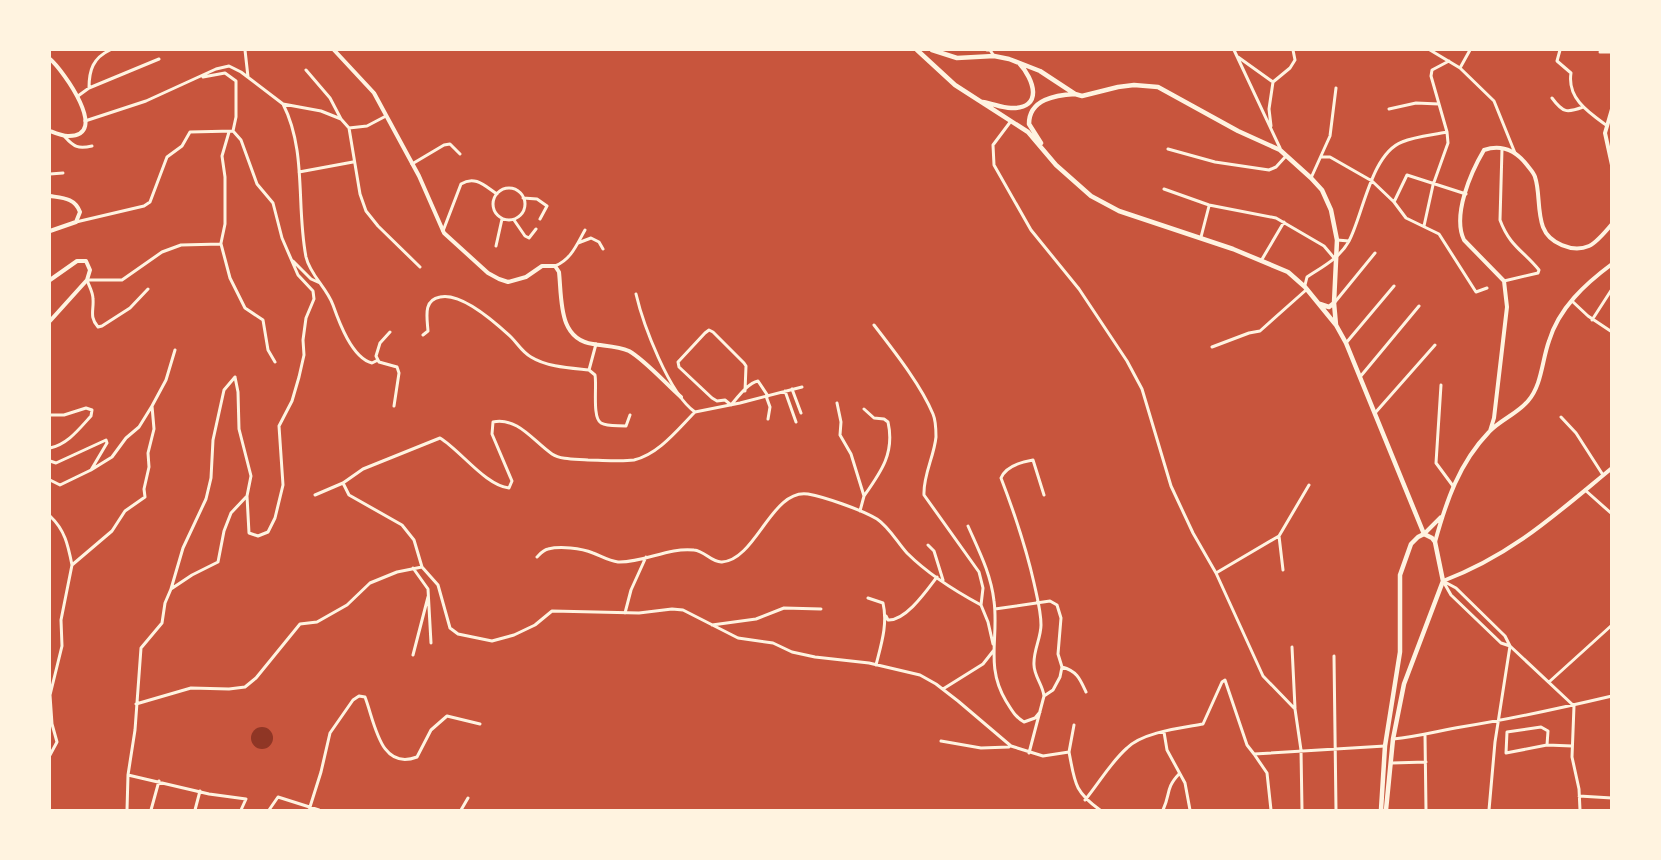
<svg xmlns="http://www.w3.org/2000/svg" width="1661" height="860" font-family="'Roboto Condensed',sans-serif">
	<rect width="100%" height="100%" fill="#c8553d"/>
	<!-- water -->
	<path fill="#8f3625" d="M251 738a11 11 0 1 1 22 0a11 11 0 1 1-22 0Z"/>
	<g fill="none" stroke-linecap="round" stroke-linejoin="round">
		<!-- minor -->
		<path stroke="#fff3e0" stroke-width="3" d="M245 50 248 77
			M987 50H990L994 56
			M1234 50 1280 148
			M1430 50 1460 68 1494 101 1515 153
			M1560 50 1557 61 1571 73C1567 98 1588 112 1606 125
			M1600 52H1612
			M1238 57 1273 82 1269 109 1271 126
			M1460 68 1470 50
			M306 70 330 98 341 119 349 128 360 194 366 211 378 226 420 267
			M203 77 225 73 236 81V117L233 131
			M1273 82 1290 68 1295 60 1293 50
			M89 88C89 70 93 58 110 50
			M78 96 89 88 159 59
			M1552 98C1563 113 1567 113 1583 107
			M283 104C307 151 296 206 306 257 310 275 327 288 333 305 339 322 352 358 372 363L378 360
			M1389 109 1416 103 1439 104
			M85 121 146 101 216 69 229 66 241 72 283 104 321 111 341 119
			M1011 121 993 145 994 165 1031 230 1079 289 1127 361 1142 389 1171 486 1193 533 1216 573 1263 676 1295 709 1301 750 1302 810
			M349 128 367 126 386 116
			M233 131 241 140 257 184 273 203 282 238 298 275 313 291 314 299 306 318 303 340 304 355 299 377 292 401 279 426 283 485 275 518 268 532 258 536 249 533 247 496
			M65 137C74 147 78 149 92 146
			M1168 149 1215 162 1269 170 1276 167 1286 156
			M1502 149 1500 220C1510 247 1524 251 1539 270L1538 273 1504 281
			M1321 157H1330L1372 181 1394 202 1406 218 1439 234 1476 292 1487 288
			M412 164 444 145 450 144 460 154
			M299 172 353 162
			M50 174 63 173
			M1311 178 1330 136 1336 88
			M493 204a16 16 0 1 1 32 0a16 16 0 1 1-32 0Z
			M1164 189 1209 205 1276 218 1324 246 1335 259
			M523 198 537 199 547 206 540 219
			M1394 202 1407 175 1466 194
			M514 220 525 236 529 238 536 229
			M76 222 144 206 150 202 167 157 182 146 190 132 233 131
			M1424 226 1433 185 1448 143 1447 132 1431 76 1432 70 1449 61
			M443 231 461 184C475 175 485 186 497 194
			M1201 237 1209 206
			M1337 240 1349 241
			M221 243 225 224V177L222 156 229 132
			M578 243 591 238 599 242 603 249
			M496 246 502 219
			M293 261 311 279 320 283
			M1261 261 1284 222
			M555 266C571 260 577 244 585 230
			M1305 285 1307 277C1322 267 1340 258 1349 241 1363 215 1371 154 1402 142 1416 136 1433 135 1447 132
			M148 289 130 308 102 326 98 327C89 317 94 310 93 299 93 292 89 286 87 280H122L162 252 181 245 221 244 230 278 245 308 263 320 268 350 275 362
			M636 294C643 324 669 394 695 412L740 403 802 387
			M1572 301 1588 316 1612 332
			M1335 302 1375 253
			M1592 320 1612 289
			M874 325C894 351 921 385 933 414 936 421 936 429 936 437 934 457 923 475 924 495L979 572 983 588 981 605
			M390 332 380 343 376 356 379 362 397 367 399 373 394 406
			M423 335 428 331C427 317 423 300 440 297 461 292 496 323 511 337 518 344 522 352 531 357 547 367 570 368 589 370L595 375C597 385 592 418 601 423 608 427 619 425 626 426L630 415
			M1346 343 1394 286
			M1212 347 1249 333 1260 331 1306 290
			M589 370 596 344
			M1360 377 1419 306
			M1441 385 1436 463 1453 486
			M792 389 801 413
			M745 391 746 366 744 363 713 332 709 330 705 333 678 362 679 367 712 398 717 401 725 400 731 405C738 397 748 383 758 381L768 396
			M785 391 796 422
			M766 396 770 407 768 419
			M837 403 841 422 840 435 851 454 864 496 860 511
			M152 406 166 380 175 350
			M864 409 874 418 884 419 888 422C895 453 881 472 864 496
			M1375 413 1435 345
			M50 415H64L86 408 92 410 91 416C79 429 68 444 50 448
			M1561 417 1576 433 1603 475
			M50 461 56 463 106 440 107 443 91 470 112 457 126 438 139 427 152 406 154 429 148 453 149 467 144 489 145 497 125 511 112 531 72 565 61 620 62 646 50 695 52 724 57 742 50 755
			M50 480 60 485 91 470
			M343 483 349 495 402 525 414 540 422 567 438 585 450 628 458 634 492 641 514 635 535 625 552 611 639 613 672 609 683 610 738 638 773 643 792 652 815 657 869 663 920 675 936 684 958 701 1011 746 1043 756 1069 752C1075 783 1074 791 1100 810
			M1585 490 1612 514
			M315 495 343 483 363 469 440 438C460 450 486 486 509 488L512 481 492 434 493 422C518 417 533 441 552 454 561 460 576 459 588 460 602 460 620 462 634 460 659 454 678 429 695 412
			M50 516C65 530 68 545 72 565
			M968 526C979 551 991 574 994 601 999 638 985 666 1006 701 1011 709 1015 717 1024 722L1035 718 1040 712
			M1279 536 1283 570
			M928 545 934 551 943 580
			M537 557C540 554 543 550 548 549 560 546 581 548 593 553 601 556 609 561 618 562 644 563 668 547 694 550 705 551 712 563 722 562 756 560 772 488 808 494 825 497 862 510 877 519 889 527 897 542 907 553 928 574 955 591 981 605
			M413 568 428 589 431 643
			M1216 573 1279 536 1309 485
			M1443 581 1456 588 1505 636 1510 646 1574 706 1572 757 1579 789 1580 810
			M1443 581 1451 595 1501 643 1510 646
			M171 589 183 548 206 499 211 478 213 440 224 390 235 377
			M868 598 883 603C888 624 881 645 876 665
			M981 605 988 622 993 644
			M995 609 1050 601 1057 605 1061 618 1058 654 1062 667 1060 677 1053 690 1044 696
			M625 613 631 590 646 557
			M886 616 888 620C906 621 927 590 937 577
			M712 625 756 619 784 608 821 609
			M1292 647 1295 708
			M413 655 428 597
			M1334 656 1336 810
			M1062 667C1077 671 1080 679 1086 692
			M1549 682 1612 625
			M943 689 983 664 994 650
			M136 704 191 688 229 689 245 687 256 678 300 624 317 622 347 605 370 583 397 572 422 567
			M1164 732 1167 750 1185 783 1190 810
			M1425 735 1426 810
			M1393 739C1417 737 1438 731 1461 727 1512 719 1561 708 1612 696
			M941 741 981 748 1009 747
			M1547 745 1506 753 1507 732 1541 727 1548 731 1547 745 1572 746
			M1069 752 1074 725
			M1029 753 1044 696C1043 685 1034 676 1034 665 1033 651 1041 638 1041 625 1041 611 1037 597 1034 583 1026 547 1014 512 1001 478 1006 466 1021 462 1033 460L1044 495
			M1392 763 1426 762
			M128 775 209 794 246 799 241 810
			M1579 796 1612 798
			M1085 800C1099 783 1111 762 1127 748 1143 732 1181 728 1203 724L1222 682 1225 680 1247 745 1254 754
			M127 810 128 775 135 730 141 648 162 623 165 603 171 589 192 575 218 562 224 531 231 513 247 496 251 476 239 429 238 392 235 377
			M151 810 159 781
			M195 810 200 791
			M269 810 278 797 319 810
			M309 810 321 772 330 733 353 700 359 696 365 697C375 723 380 771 417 757L431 730 447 716 480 724
			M461 810 468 798
			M1163 810C1171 793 1165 789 1179 774
			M1271 810 1267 773 1254 754 1385 746
			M1489 810 1495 742 1510 646"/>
		<!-- tertiary -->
		<path stroke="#fff3e0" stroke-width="4" d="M334 50 374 93 419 176 444 233 488 273 499 279 508 282 526 277 542 266H555L559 272C562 300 558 339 593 344 605 346 618 346 629 351 645 360 666 384 681 397
			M50 59C63 70 111 137 68 136 62 136 55 133 50 131
			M1612 109 1605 133 1612 165
			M50 196C63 198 75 198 80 212L76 222 50 231
			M50 280 77 261H86L90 270 87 280 50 321
			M1490 431 1494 418 1507 307 1504 281 1464 240C1452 215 1471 172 1484 150 1502 144 1516 151 1527 165 1530 169 1534 173 1535 177 1540 191 1537 211 1543 227 1549 243 1572 253 1589 246 1596 243 1607 230 1612 224
			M1424 534 1441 517
			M1435 542C1446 502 1459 463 1489 432 1500 420 1517 414 1528 401 1542 385 1542 360 1549 341 1559 308 1585 284 1612 264
			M1443 581C1512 555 1556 514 1612 468"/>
		<!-- primary -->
		<path stroke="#fff3e0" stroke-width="4.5" d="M917 50 955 85 1028 132 1056 165 1091 196 1119 211 1233 249 1288 272 1305 287 1336 325
			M932 50 957 58 994 56 1009 59 1040 71 1075 94 1082 96 1118 87 1134 85 1158 87 1238 131 1280 150 1311 178 1322 190 1331 210 1337 240 1334 303 1336 325 1346 343 1424 534
			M982 102C992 103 1001 108 1011 108 1044 109 1034 79 1019 63
			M1041 143 1029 124C1029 99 1056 95 1075 94
			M1320 304 1329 307 1334 303
			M1381 810 1385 746 1400 652V575L1411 544 1418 537 1424 534
			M1386 810 1393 739 1404 684 1443 581 1435 542 1432 538 1424 534"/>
	</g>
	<!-- border -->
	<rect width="1661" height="860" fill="none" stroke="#fff3e0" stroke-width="102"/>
</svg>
